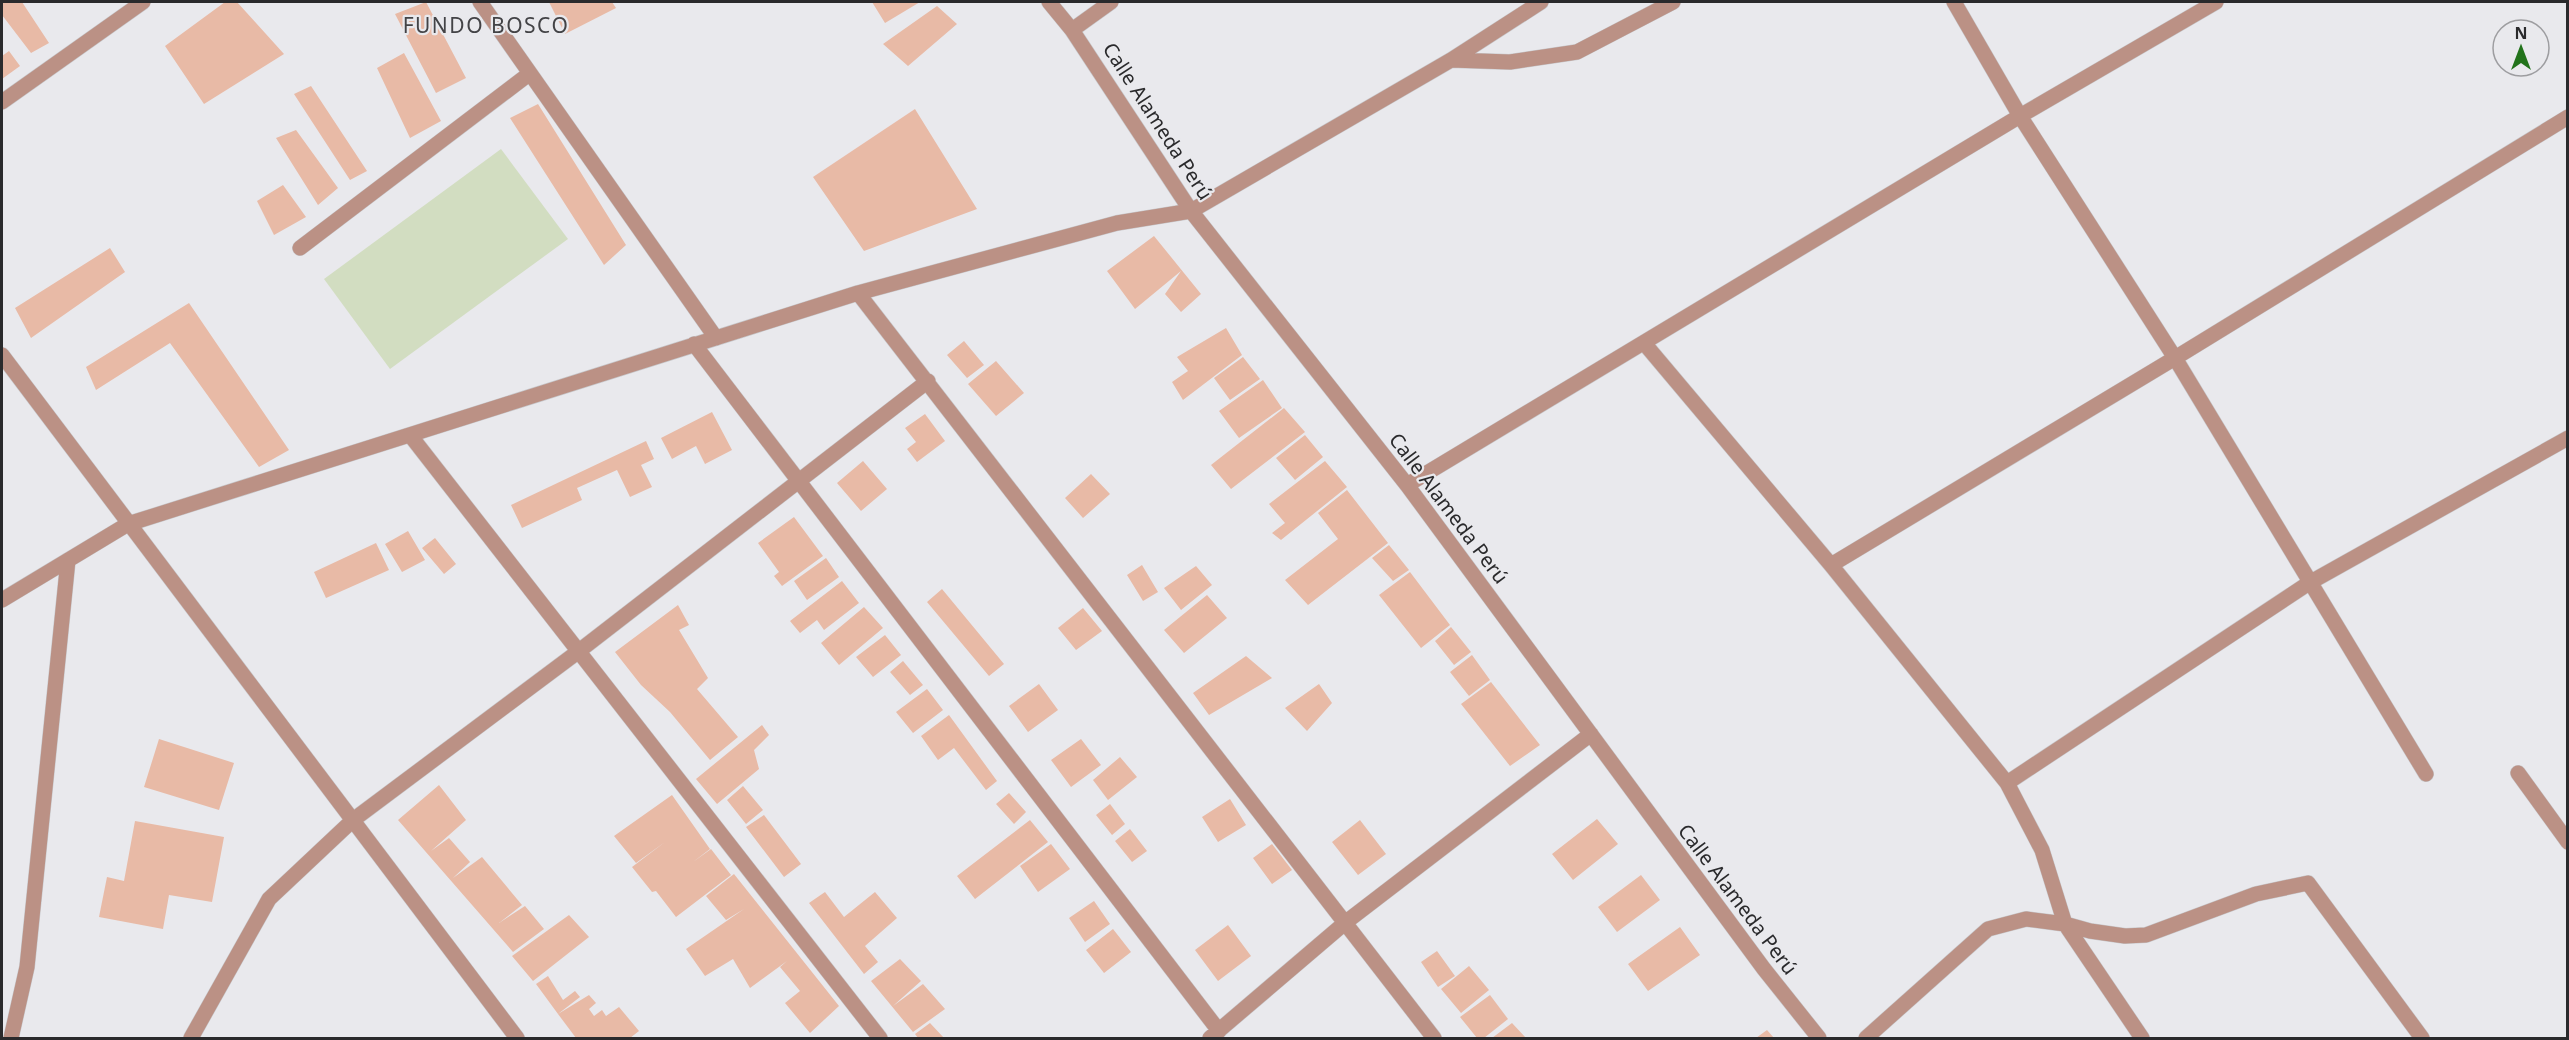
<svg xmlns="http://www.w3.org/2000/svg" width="2569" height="1040" font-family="'Noto Sans',sans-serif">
	<rect width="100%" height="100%" fill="#e9e9ed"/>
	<!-- green -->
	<path fill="#d2ddc1" d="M501 149 568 239 390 369 324 279Z"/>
	<!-- building -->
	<path fill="#e8baa6" d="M2 2H22L49 43 31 53 2 15Z
		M225 2H237L284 54 204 104 165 46Z
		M426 2 466 78 436 93 395 14Z
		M549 2H612L616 8 565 34Z
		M872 2H920L885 23Z
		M937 6 957 24 908 66 883 44Z
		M9 51 20 66 2 79V56Z
		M404 53 441 121 410 138 377 68Z
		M311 86 367 171 350 180 294 94Z
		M538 104 626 245 604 265 510 118Z
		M915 109 977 209 864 251 813 177Z
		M296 130 338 188 318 205 276 138Z
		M283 185 306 217 274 235 257 201Z
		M1154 236 1201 294 1181 312 1165 294 1181 271 1135 309 1107 271Z
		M110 248 125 272 31 338 15 308Z
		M189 303 289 450 259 467 170 343 96 390 86 367Z
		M1226 328 1242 355 1183 400 1172 382 1188 371 1177 357Z
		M964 341 984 365 967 378 947 355Z
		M1243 357 1260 379 1230 400 1214 378Z
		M996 361 1024 393 996 416 968 384Z
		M1263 380 1282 408 1239 438 1219 411Z
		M1284 408 1305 432 1231 489 1211 465Z
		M712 412 732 450 705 464 696 446 672 459 661 438Z
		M925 414 945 441 917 462 907 449 916 442 905 428Z
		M1305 435 1323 457 1295 480 1276 458Z
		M646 441 654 459 641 465 652 487 630 497 617 470 577 488 582 500 522 528 511 505Z
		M863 461 887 489 861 511 837 483Z
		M1325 461 1347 487 1281 540 1272 533 1285 523 1269 504Z
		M1091 474 1110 494 1083 518 1065 498Z
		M1347 490 1388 543 1308 605 1285 580 1338 539 1318 513Z
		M794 517 823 556 782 586 774 576 779 572 758 543Z
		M408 531 425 560 402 572 385 544Z
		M435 538 456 564 444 574 422 548Z
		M376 543 389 570 326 598 314 572Z
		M1389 545 1409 570 1393 581 1372 558Z
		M826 558 839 577 807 600 794 581Z
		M1142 565 1158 592 1143 601 1127 575Z
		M1196 566 1212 585 1181 610 1164 588Z
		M1410 572 1450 625 1421 648 1379 595Z
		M842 581 859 603 824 630 817 620 800 633 790 621Z
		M942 589 1004 664 989 676 927 602Z
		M1207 595 1227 618 1184 653 1164 630Z
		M678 605 689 625 679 630 708 678 697 689 738 737 710 760 670 712 641 685 615 652Z
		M864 607 883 628 839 665 821 643Z
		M1083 608 1102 631 1076 650 1058 628Z
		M1451 627 1471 652 1454 665 1435 641Z
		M885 635 901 655 873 677 856 657Z
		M1472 655 1490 680 1469 696 1450 672Z
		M1246 656 1272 678 1209 715 1193 693Z
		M903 661 923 685 910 695 890 672Z
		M1491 682 1540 745 1510 766 1461 704Z
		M1039 684 1058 710 1028 732 1009 706Z
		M1319 684 1332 703 1307 731 1285 708Z
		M927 689 943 710 913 733 896 712Z
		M949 715 997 781 986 790 954 748 938 760 921 736Z
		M762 725 769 735 754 750 759 769 717 804 696 779Z
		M159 739 234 763 219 810 144 787Z
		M1081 739 1101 765 1071 787 1051 760Z
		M1120 757 1137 777 1108 800 1093 780Z
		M439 785 466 820 431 851 449 838 470 862 453 878 482 857 522 905 499 923 525 906 544 929 513 952 398 820Z
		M743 786 763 810 746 824 727 800Z
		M1009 793 1026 812 1014 824 996 804Z
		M672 795 710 849 693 862 711 849 731 875 676 917 656 891 652 892 632 867 665 842 636 863 614 836Z
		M1230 799 1246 825 1218 842 1202 817Z
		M1110 804 1125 824 1112 835 1096 815Z
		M764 815 801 864 784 877 746 827Z
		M1597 819 1618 844 1573 880 1552 854Z
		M1030 820 1048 842 975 899 957 876Z
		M1360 820 1386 854 1358 875 1332 842Z
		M135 821 224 837 212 902 169 895 163 929 99 917 107 877 124 881Z
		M1130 829 1147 851 1132 862 1115 841Z
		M1051 844 1070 869 1038 892 1020 866Z
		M1272 844 1292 870 1272 884 1253 858Z
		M734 874 839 1006 810 1033 785 1003 800 991 780 967 787 961 750 988 733 959 705 976 686 949 744 909 726 920 706 896Z
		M1641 875 1660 900 1617 932 1598 907Z
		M825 892 844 917 875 892 897 918 865 946 878 962 864 974 809 903Z
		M1094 901 1110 924 1085 942 1069 918Z
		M569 915 589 937 533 981 512 956Z
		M1228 925 1251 956 1218 981 1195 950Z
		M1680 927 1700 955 1648 991 1628 964Z
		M1113 929 1131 952 1104 973 1086 950Z
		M1437 951 1455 976 1438 987 1421 962Z
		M900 959 921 981 893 1006 923 984 945 1009 913 1032 871 981Z
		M1469 966 1489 990 1461 1013 1441 989Z
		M548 976 563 1000 575 991 580 997 558 1014 536 984Z
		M589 995 596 1003 589 1009 594 1016 602 1010 606 1016 619 1007 639 1031 630 1038H576L558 1014Z
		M1490 995 1508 1019 1484 1038H1477L1460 1017Z
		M930 1023 944 1038H918L915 1034Z
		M1512 1023 1526 1038H1492Z
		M1767 1030 1774 1038H1756Z"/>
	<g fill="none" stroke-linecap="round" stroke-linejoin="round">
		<!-- street casing -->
		<g stroke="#c7c7ca" stroke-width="16">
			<path id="street" d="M480 2 716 338
				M1049 2 1072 30 1191 211 1407 485 1764 969 1819 1038
				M1954 2 2020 116 2175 358 2426 774
				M1072 30 1111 2
				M1451 60 1510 62 1577 52 1673 2
				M2 102 143 2
				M300 248 529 74
				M858 293 1434 1038
				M1644 343 1831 565 2007 783 2042 850 2065 924 2142 1038
				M694 344 1219 1031
				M2 355 517 1038
				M410 435 880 1038
				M1407 485 2020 116 2216 2
				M1831 565 2175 358 2568 117
				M2 600 128 524 858 293 1117 223 1191 211 1451 60 1541 2
				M2518 773 2568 842
				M2007 783 2309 583 2568 438
				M11 1038 27 967 68 560
				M191 1038 269 899 353 820 579 651 928 381
				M1210 1038 1346 922 1591 734
				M1866 1038 1988 929 2026 919 2065 924 2090 931 2125 936 2146 935 2256 894 2308 883 2422 1038"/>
		</g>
		<!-- street -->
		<use href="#street" stroke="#bb9185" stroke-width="15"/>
	</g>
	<g text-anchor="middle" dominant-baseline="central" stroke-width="4.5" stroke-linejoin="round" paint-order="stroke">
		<!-- street labels -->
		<g font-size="20" fill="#2a2a2c" stroke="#e9e9ed">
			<text transform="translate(1158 121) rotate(57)">Calle Alameda Perú</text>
			<text transform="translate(1449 508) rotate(53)">Calle Alameda Perú</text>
			<text transform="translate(1738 899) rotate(53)">Calle Alameda Perú</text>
		</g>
		<!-- neighbourhood labels -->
		<g font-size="21" letter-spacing="1.5" fill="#434346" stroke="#e9e9ed">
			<text x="486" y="25">FUNDO BOSCO</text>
		</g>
	</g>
	<!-- border -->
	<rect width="2569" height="1040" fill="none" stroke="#2a2a2c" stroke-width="6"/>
	<!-- north arrow -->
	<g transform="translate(2521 48)"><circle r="28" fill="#e9e9ed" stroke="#9d9da0" stroke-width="1.5"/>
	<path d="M0-4.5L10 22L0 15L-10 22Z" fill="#22731b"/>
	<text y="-9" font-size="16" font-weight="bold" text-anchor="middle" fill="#2a2a2c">N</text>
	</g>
</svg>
